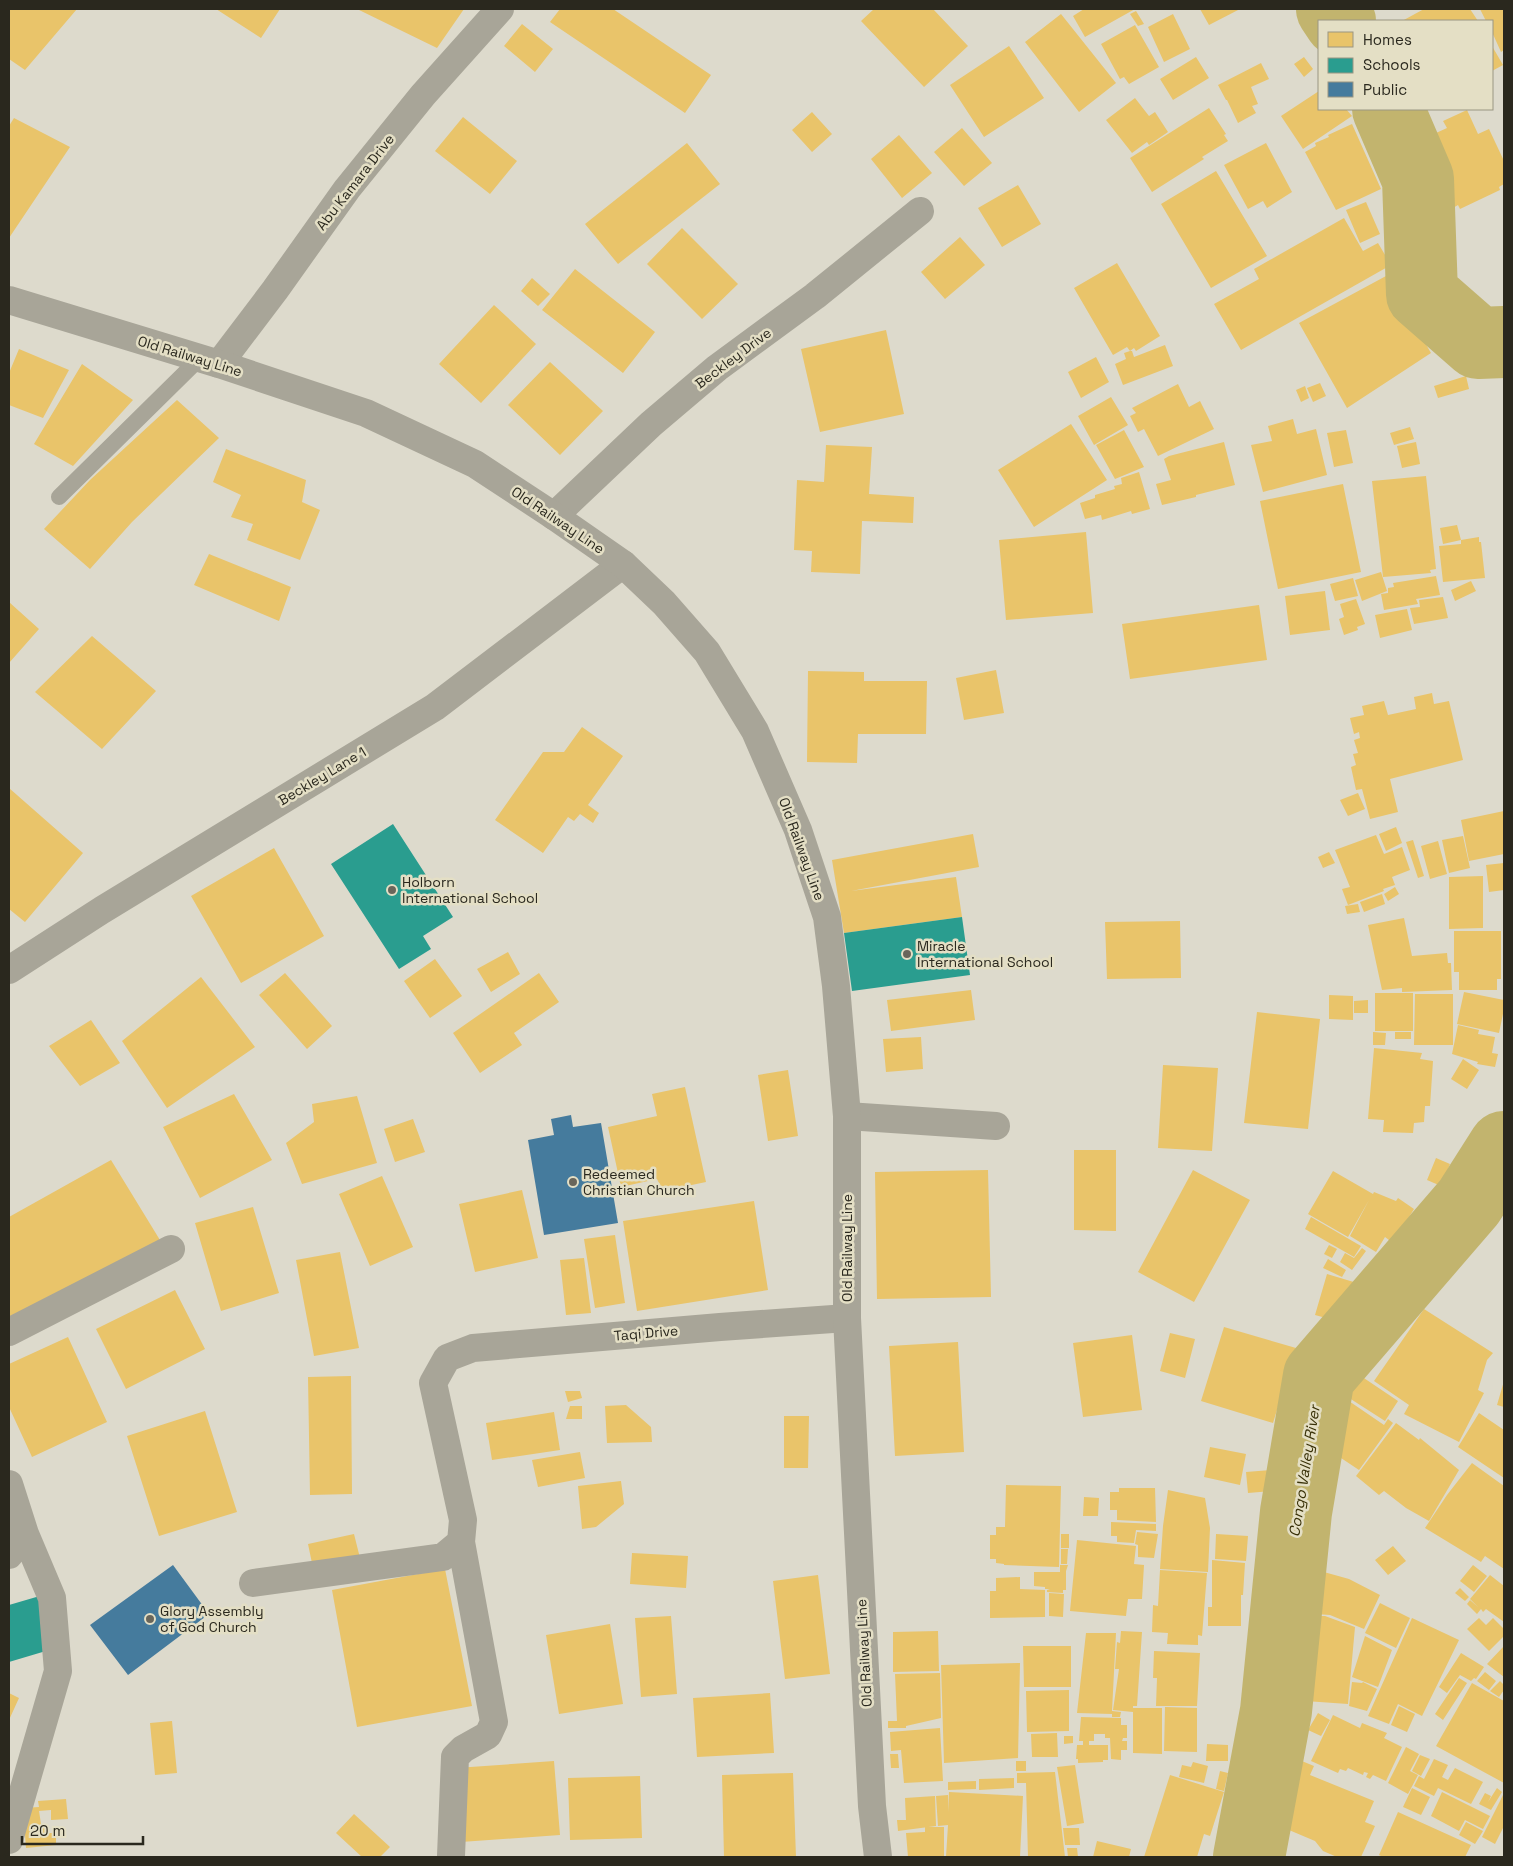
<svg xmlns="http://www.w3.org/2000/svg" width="1513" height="1866" font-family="'Space Grotesk',sans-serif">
	<rect width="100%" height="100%" fill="#dddacc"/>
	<!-- homes -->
	<path fill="#e9c46a" d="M9 9H77L25 70 9 59Z
		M216 9H280L261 38Z
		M357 9H464L437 48Z
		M560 9H613L711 75 685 113 550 22Z
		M874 9H933L968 46 924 87 861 21Z
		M1084 9H1135L1085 37 1073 16Z
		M1200 9H1240L1209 25Z
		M1424 9H1470L1478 21H1402Z
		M1480 9H1504V50L1501 52 1492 32V21H1486Z
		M1136 11 1144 24 1138 26 1130 14Z
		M1061 14 1116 83 1079 112 1025 42Z
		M1173 14 1190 49 1164 62 1148 27Z
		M522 24 553 49 535 72 504 46Z
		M1135 25 1159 67 1129 84 1124 77 1120 79 1101 44Z
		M1009 46 1044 98 984 137 950 85Z
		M1492 46 1503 65 1492 71Z
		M1196 57 1209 78 1173 100 1160 79Z
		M1304 57 1313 69 1304 77 1294 64Z
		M1261 63 1269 79 1251 87 1258 104 1252 106 1256 113 1238 123 1227 100H1226L1218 85Z
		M1319 91V109H1346L1352 116 1303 149 1281 116Z
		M1135 98 1149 116 1155 112 1168 132 1149 145 1147 142 1132 153 1106 120Z
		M1209 108 1226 134 1224 135 1228 141 1202 157 1204 159 1152 192 1130 158Z
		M1467 110 1478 134 1489 129 1504 161V184L1499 187 1500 190 1460 209 1458 205 1453 208 1424 149 1429 146 1425 138 1447 128 1443 121Z
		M812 112 832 134 812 152 792 130Z
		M463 117 517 161 490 194 435 151Z
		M14 118 70 147 9 238V126Z
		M1352 124 1381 189 1336 210 1305 152 1316 146 1315 143 1329 137 1328 135Z
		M962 128 992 163 964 186 934 152Z
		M899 135 932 173 902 198 871 159Z
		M687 143 720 184 618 264 585 224Z
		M1266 143 1292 192 1267 208 1263 201 1248 209 1224 165Z
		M1216 171 1267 256 1211 288 1161 204Z
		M1018 185 1041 224 1002 247 978 208Z
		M1366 202 1380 234 1360 243 1346 210Z
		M1344 218 1363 251 1378 243 1391 265 1241 350 1214 304 1259 279 1254 269Z
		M682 228 738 284 702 319 647 264Z
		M960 237 985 265 945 299 921 272Z
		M1117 263 1160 336 1136 351 1134 348 1130 351H1132L1134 357 1165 345 1173 366 1123 385 1115 364 1126 359 1124 353 1130 351 1127 347 1113 355 1074 288Z
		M575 269 655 332 623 373 542 310Z
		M1386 276 1431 353 1347 408 1299 323Z
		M532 278 550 294 538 306 521 291Z
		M494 305 536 344 481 403 439 364Z
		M886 330 904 414 820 432 801 349Z
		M1451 331 1473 357 1458 368 1437 341Z
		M19 349 69 370 43 418 9 405V373Z
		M1096 357 1109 382 1081 398 1068 372Z
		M550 362 603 411 560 455 508 405Z
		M82 364 133 400 73 466 34 444Z
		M1466 376 1469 389 1438 398 1434 386Z
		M1320 383 1326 396 1313 402 1307 388Z
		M1178 384 1189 407 1200 401 1214 429 1158 456 1144 429 1138 432 1130 416 1136 413 1132 408Z
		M1305 386 1309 398 1301 402 1296 390Z
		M1111 397 1128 425 1094 445 1078 416Z
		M177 400 219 438 132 522 90 569 44 529 90 480Z
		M1293 419 1297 434 1316 429 1327 475 1263 492 1251 445 1272 441 1268 426Z
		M1071 424 1107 480 1034 527 998 470Z
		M1410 427 1414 439 1394 445 1390 433Z
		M1124 430 1144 467 1115 479 1096 445Z
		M1346 430 1353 463 1334 467 1327 433Z
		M1224 442 1235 485 1196 495V497L1162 505 1156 484 1171 480 1164 459 1169 456Z
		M1416 442 1420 464 1402 468 1397 446Z
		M826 445 872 447 869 494 914 497 913 523 862 521 860 574 811 572 812 551 794 550 797 480 824 482Z
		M226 449 306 480 302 502 320 510 300 560 247 540 253 524 231 517 241 495 213 482Z
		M1139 472 1150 509 1132 514 1131 511 1102 520 1101 515 1085 519 1080 503 1095 498V495L1115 489 1114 486 1122 484 1121 478Z
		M1426 476 1436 569 1430 570 1431 573 1383 577 1372 481Z
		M1343 484 1361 572 1278 589 1260 501Z
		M1457 525 1461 540 1443 544 1440 528Z
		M1086 532 1093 613 1006 620 999 540Z
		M1479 537V542H1481L1485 578 1443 582 1439 546 1461 544V540Z
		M209 554 291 587 279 621 194 585Z
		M1381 572 1387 591 1362 601 1355 580Z
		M1436 576 1440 595 1416 599 1418 604 1384 610 1381 594 1388 593V588L1394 587 1393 583Z
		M1353 578 1358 596 1335 601 1330 584Z
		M1471 581 1476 591 1455 601 1451 590Z
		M1325 591 1330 630 1290 635 1285 596Z
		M1443 597 1448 618 1414 624 1410 608 1420 607 1419 600Z
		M1356 599 1365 624 1357 627 1358 630 1344 635 1339 619 1344 617 1340 604Z
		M9 602 39 629 9 663Z
		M1259 605 1267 660 1130 679 1122 624Z
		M1407 609 1412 630 1380 638 1375 615Z
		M92 636 156 691 102 749 35 692Z
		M996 670 1004 713 964 720 956 678Z
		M808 671 864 672V681H927L926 734H858L857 763 807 762Z
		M1432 693 1434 704 1449 701 1463 760 1390 779 1398 812 1370 819 1362 789 1356 790 1351 767 1356 765 1353 754 1358 753 1354 740 1360 738 1359 732 1354 734 1350 718 1364 715 1362 706 1384 701 1388 715 1416 709 1414 697Z
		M582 727 623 756 588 805 599 813 593 823 580 814 574 821 568 817 543 853 495 820 543 752H564Z
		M9 788 83 853 25 922 9 909Z
		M1358 793 1365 809 1348 816 1340 800Z
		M1504 811V854L1469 861 1461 820Z
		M1396 827 1402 843 1386 851 1379 834Z
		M973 834 979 867 851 891 956 877 962 917 844 933 832 860Z
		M1376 835 1384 854 1402 847 1410 870 1392 877 1395 885 1383 889 1384 891 1348 905 1342 889 1350 887 1335 850Z
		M1463 836 1470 868 1449 873 1442 840Z
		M1413 840 1424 876 1418 878 1406 842Z
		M1438 841 1447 874 1430 879 1421 846Z
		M274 848 324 936 241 983 191 896Z
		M1329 852 1335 863 1323 868 1318 857Z
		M1504 863V890L1489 892 1486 865Z
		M1483 876V928L1449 929V877Z
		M1395 887 1399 894 1388 901 1384 894Z
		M1382 894 1385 904 1364 912 1360 902Z
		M1358 904 1360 912 1347 914 1345 906Z
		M1404 918 1412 956 1447 953 1448 963H1451L1452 990 1402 992V988L1382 990 1368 925Z
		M1180 921 1181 978 1107 979 1105 922Z
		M1454 931H1501V979H1497V990H1459V972H1454Z
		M508 952 520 974 491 992 477 969Z
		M435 959 462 996 430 1018 404 981Z
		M285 973 332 1026 307 1049 259 995Z
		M539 973 559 1002 514 1033 522 1045 480 1073 453 1033Z
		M201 977 255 1047 167 1108 122 1041Z
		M971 990 975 1020 891 1031 887 1000Z
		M1464 992 1504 1000V1009L1499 1033 1457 1024Z
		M1375 993H1413V1031H1375Z
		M1415 994H1453V1045H1414Z
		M1329 995 1353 996V1020L1329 1019Z
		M1368 1000V1013H1354V1001Z
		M1257 1012 1320 1019 1308 1129 1244 1123Z
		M91 1020 120 1063 80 1086 49 1046Z
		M1458 1025 1479 1030 1478 1034 1495 1037 1492 1053 1498 1054 1495 1067 1477 1064 1478 1062 1452 1054Z
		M1373 1032 1386 1033 1385 1045H1373Z
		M1395 1032H1411V1039H1395Z
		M921 1037 923 1069 886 1072 883 1039Z
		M1374 1048 1422 1053 1420 1059 1433 1061 1430 1106H1425L1424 1122 1414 1123 1413 1133 1383 1132 1384 1120 1368 1119Z
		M1463 1059 1479 1070 1467 1089 1451 1079Z
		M1163 1065 1218 1068 1212 1151 1158 1148Z
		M788 1070 798 1136 768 1141 758 1075Z
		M685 1087 706 1182 663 1191 657 1179 621 1187 608 1127 657 1116 652 1094Z
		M234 1094 272 1160 200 1198 163 1127Z
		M357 1096 377 1163 302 1184 286 1143 314 1122 312 1104Z
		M413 1119 425 1152 395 1162 384 1129Z
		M1074 1150H1116V1231L1074 1230Z
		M1436 1158 1450 1164 1441 1186 1427 1180Z
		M111 1160 163 1245 9 1324V1217Z
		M988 1170 991 1297 877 1299 875 1172Z
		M1193 1170 1250 1200 1194 1302 1138 1272Z
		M1333 1171 1373 1194 1374 1192 1396 1201 1398 1198 1414 1209 1393 1243 1385 1237 1376 1252 1350 1236 1369 1200 1348 1237 1308 1214Z
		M382 1176 413 1247 370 1266 339 1194Z
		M522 1190 538 1258 475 1272 459 1204Z
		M754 1201 768 1290 637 1311 623 1221Z
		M253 1207 279 1293 221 1311 195 1223Z
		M1311 1217 1361 1246 1354 1257 1305 1229Z
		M615 1235 625 1303 595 1308 584 1239Z
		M1329 1245 1337 1249 1332 1258 1324 1254Z
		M1362 1248 1366 1251 1352 1270 1340 1262 1345 1253 1354 1258Z
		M340 1252 359 1348 314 1356 296 1260Z
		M584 1258 591 1313 566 1315 560 1260Z
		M1328 1259 1346 1270 1342 1277 1323 1268Z
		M1327 1274 1357 1283 1344 1323 1315 1315Z
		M175 1290 205 1349 126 1389 96 1329Z
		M1424 1309 1493 1353 1487 1360 1478 1390 1484 1393 1459 1442 1404 1414 1409 1405 1374 1381Z
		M1224 1327 1296 1348 1273 1423 1201 1401Z
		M1170 1333 1195 1339 1185 1378 1160 1371Z
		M1132 1335 1142 1410 1083 1417 1073 1343Z
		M68 1337 107 1422 32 1457 9 1407V1364Z
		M958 1342 964 1452 895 1456 889 1346Z
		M1346 1366 1398 1401 1385 1421 1332 1387Z
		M351 1376 352 1494 310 1495 308 1377Z
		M1504 1381V1407L1497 1405Z
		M565 1391H580L582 1398 568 1402Z
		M1343 1397 1384 1425 1388 1419 1393 1423 1359 1470 1329 1450 1334 1442 1324 1434 1331 1425 1326 1422Z
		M626 1405 651 1427 652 1442 607 1443 605 1406Z
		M570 1406H582V1419H566Z
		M205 1411 237 1512 159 1536 127 1436Z
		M554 1412 560 1450 492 1460 486 1423Z
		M1479 1413 1504 1430V1478L1458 1447Z
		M784 1416H809L808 1468H784Z
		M1396 1423 1419 1440 1420 1438 1459 1470 1429 1521 1406 1508 1384 1491 1379 1495 1356 1476Z
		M1210 1447 1246 1454 1240 1485 1204 1477Z
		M580 1452 585 1478 538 1487 532 1460Z
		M1472 1463 1504 1486V1569L1485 1556 1481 1562 1425 1528 1447 1495Z
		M1271 1470 1273 1491 1248 1493 1246 1472Z
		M621 1481 624 1504 596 1527 582 1529 578 1486Z
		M1006 1485 1061 1486 1059 1567 1004 1565V1564L996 1563V1559H990V1535H996V1527H1005Z
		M1119 1488H1155L1156 1522 1117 1520V1510H1110V1492H1119Z
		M1168 1490 1205 1498 1210 1528 1208 1572 1160 1569 1163 1526Z
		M1084 1497 1099 1498 1098 1516H1083Z
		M1111 1522 1156 1524V1531L1136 1530 1134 1543 1117 1542V1536H1111Z
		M1137 1532 1158 1534 1154 1558 1138 1557V1545L1135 1544Z
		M354 1534 360 1558 313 1568 308 1544Z
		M1061 1534H1069V1548H1061Z
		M1216 1534 1248 1536 1246 1561 1215 1559Z
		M1077 1540 1136 1546 1134 1564 1144 1565 1142 1599H1128L1126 1616 1070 1611Z
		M1393 1546 1406 1561 1388 1575 1375 1560Z
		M1061 1549H1068L1067 1564H1061Z
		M632 1553 688 1556 686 1588 630 1584Z
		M1212 1560 1245 1563 1243 1595H1241V1626H1208V1607H1212Z
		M1060 1565H1068L1066 1571V1590H1063V1593L1047 1592V1590L1050 1589H1045V1587L1034 1586V1572H1060Z
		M1473 1565 1487 1576 1474 1592 1460 1581Z
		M1306 1567 1349 1579 1380 1595 1364 1629 1330 1615 1300 1613Z
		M445 1569 472 1706 357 1727 332 1590Z
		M1160 1570 1207 1573 1202 1636 1198 1635V1645L1167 1644 1168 1633 1152 1632 1153 1605 1158 1606Z
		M818 1575 830 1674 785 1679 773 1581Z
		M1490 1575 1504 1586V1622L1486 1609 1483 1612 1481 1609 1477 1614 1467 1604 1470 1600 1478 1607 1470 1599Z
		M1020 1577V1589L1045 1590V1617L990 1618V1591H996V1578Z
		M1460 1588 1469 1597 1465 1601 1455 1593Z
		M1049 1593 1064 1594 1063 1617 1049 1616Z
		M1380 1603 1410 1618 1396 1648 1365 1633Z
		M671 1616 677 1694 641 1697 635 1618Z
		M1299 1616H1325L1355 1627 1348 1704 1291 1700 1297 1622H1299Z
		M1412 1618 1459 1640 1422 1716 1398 1704 1389 1724 1368 1716Z
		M1479 1618 1486 1625 1493 1618 1504 1629V1636L1489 1651 1467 1629Z
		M610 1624 623 1704 559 1714 546 1635Z
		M938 1631 939 1671 893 1672V1632Z
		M1121 1631 1142 1632 1137 1706H1133V1708H1162V1754L1133 1753V1712L1113 1710 1119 1669H1115L1117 1642 1120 1643Z
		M1086 1633H1116L1112 1711 1121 1712 1120 1717H1112V1714L1077 1713Z
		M1365 1636 1392 1650 1378 1687 1352 1677Z
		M1023 1646H1071V1687H1024Z
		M1504 1646V1677L1487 1664Z
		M1154 1651 1200 1653 1197 1706H1156L1157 1678H1153Z
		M1461 1653 1484 1667 1476 1679 1474 1678 1471 1681 1460 1675 1447 1693 1439 1687Z
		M1020 1663 1018 1758 944 1763 941 1665Z
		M1485 1672 1496 1681 1489 1690 1477 1681Z
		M940 1673 941 1718 906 1726V1728H888V1721H897L895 1674Z
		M1459 1678 1467 1683 1443 1720 1435 1714Z
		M1500 1681 1504 1685V1690L1499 1697 1490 1691Z
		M1352 1682 1362 1683 1363 1682 1377 1689 1367 1711 1349 1706Z
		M1472 1683 1504 1701V1783L1436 1746Z
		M1069 1690V1731L1027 1732 1026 1691Z
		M9 1693 19 1698 9 1720Z
		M770 1693 774 1753 697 1757 693 1698Z
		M1399 1706 1415 1714 1407 1732 1391 1725Z
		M1165 1707 1197 1708V1752L1164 1751Z
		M1318 1713 1330 1720 1321 1736 1308 1730Z
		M1333 1715 1360 1728 1362 1723 1387 1733 1384 1738 1402 1747 1386 1781 1373 1775 1370 1779 1366 1777 1368 1773 1364 1772 1363 1775 1348 1768 1346 1771 1340 1769 1338 1773 1311 1761Z
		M1081 1717 1121 1718V1725H1127V1738H1123L1122 1741H1127V1750H1121V1760L1111 1759 1110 1738H1105V1734H1094V1741H1089V1745H1108V1760H1103V1762L1078 1763V1759H1076L1077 1745H1083V1741H1079Z
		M172 1721 177 1773 155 1775 150 1723Z
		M940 1728 943 1781 904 1783 901 1750 891 1751 890 1732Z
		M1057 1733 1058 1757H1032L1031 1734Z
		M1064 1736H1073V1743L1064 1744Z
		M1207 1744 1228 1745V1761H1206Z
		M1406 1747 1419 1754 1410 1771 1418 1775 1408 1794 1388 1783Z
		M890 1754H898L899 1768H891Z
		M1420 1755 1430 1759 1421 1776 1412 1771Z
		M1292 1757 1314 1766 1310 1775 1374 1801 1365 1822 1375 1826 1361 1857H1337L1323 1851 1315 1841 1265 1820Z
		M1434 1759 1448 1765 1442 1777 1448 1780 1455 1768 1483 1782 1471 1804 1438 1788 1434 1796 1414 1786 1419 1776 1424 1779Z
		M554 1761 560 1835 461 1842 456 1768Z
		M1016 1761H1026V1771H1016Z
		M1193 1762 1208 1766 1204 1783 1179 1777 1182 1765 1191 1767Z
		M1075 1765 1084 1823 1067 1826 1057 1767Z
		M1220 1771 1228 1773 1224 1791 1216 1789Z
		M1055 1772 1065 1857H1028L1026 1783H1017V1773Z
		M793 1773 796 1857H724L722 1775Z
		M1170 1775 1224 1792 1210 1836 1204 1834 1197 1857H1144Z
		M640 1776 642 1838 570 1840 568 1778Z
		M1014 1778V1788L979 1790V1779Z
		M976 1781V1789L948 1790V1782Z
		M1412 1788 1430 1797 1421 1815 1403 1807Z
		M1497 1788 1502 1792 1491 1810 1479 1804 1485 1793 1491 1796 1488 1802Z
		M949 1792 1023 1796 1020 1857H946L948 1825 938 1826 936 1796 948 1795V1812Z
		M1442 1792 1490 1816 1483 1829 1465 1820 1459 1831 1431 1816Z
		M1504 1793V1826L1495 1844 1482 1837Z
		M935 1796 936 1826 898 1831 897 1820H906L905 1798Z
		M66 1799 68 1819 51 1820V1810L39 1811 41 1824H44L45 1833H56V1845L26 1848 23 1808 39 1807 38 1801Z
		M1398 1812 1471 1845 1465 1857H1383L1379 1855Z
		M354 1814 390 1847 380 1857H362L336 1833Z
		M1466 1822 1483 1831 1475 1844 1459 1835Z
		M925 1827H944V1857H908L906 1833 925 1832Z
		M1063 1828H1079L1080 1845H1065Z
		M1097 1841 1131 1849 1129 1857H1093Z
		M1067 1848H1077L1078 1857H1068Z"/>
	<!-- schools -->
	<path fill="#2a9d8f" d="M393 824 453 917 423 936 431 949 399 969 331 864Z
		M962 917 970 975 852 991 844 933Z
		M50 1593 66 1645 9 1662V1605Z"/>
	<!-- public -->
	<path fill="#457b9d" d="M571 1115 573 1127 601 1123 618 1223 544 1235 528 1140 554 1135 551 1119Z
		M173 1565 209 1614 128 1675 90 1625Z"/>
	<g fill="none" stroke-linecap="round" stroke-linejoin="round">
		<!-- river -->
		<path stroke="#c2b46e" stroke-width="72" d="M1332 9 1340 21
			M1388 109 1418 179 1422 294 1478 343 1504 342
			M1249 1857 1276 1711 1296 1512 1319 1376 1469 1202 1504 1147"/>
		<!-- service -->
		<path stroke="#a8a598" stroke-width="16" d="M59 497 199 359"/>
		<!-- minor -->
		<path stroke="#a8a598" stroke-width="28" d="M219 364 275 290 347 189 423 95 500 9
			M554 516 651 424 717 368 815 296 920 211
			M9 970 102 910 435 707 623 564
			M847 1116 996 1126
			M9 1332 171 1249
			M9 1484 25 1534 52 1598 58 1671 9 1840
			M9 1555 25 1534
			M253 1583 443 1557 461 1542 463 1520 433 1383 447 1358 473 1348 720 1327 847 1318
			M451 1856 455 1757 463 1749 488 1735 494 1722 461 1542"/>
		<!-- tertiary -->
		<path stroke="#a8a598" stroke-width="28" d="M9 300 219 364 366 413 475 464 554 516 623 564 664 603 707 652 755 731 798 830 827 917 836 986 847 1116V1318L872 1806 878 1857"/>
	</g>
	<!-- markers -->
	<g fill="#69665b" stroke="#e4dfc5" stroke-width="2">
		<circle cx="392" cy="890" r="5"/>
		<circle cx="907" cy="954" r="5"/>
		<circle cx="573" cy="1182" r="5"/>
		<circle cx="150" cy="1619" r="5"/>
	</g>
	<g text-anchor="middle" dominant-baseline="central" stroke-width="5" stroke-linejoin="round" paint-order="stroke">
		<!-- street labels -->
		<g font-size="14" fill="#2a281e" stroke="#e4dfc5">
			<text transform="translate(355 182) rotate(-52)">Abu Kamara Drive</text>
			<text transform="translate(190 356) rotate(17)">Old Railway Line</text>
			<text transform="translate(733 358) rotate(-37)">Beckley Drive</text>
			<text transform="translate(558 520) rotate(34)">Old Railway Line</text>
			<text transform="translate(322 776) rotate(-31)">Beckley Lane 1</text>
			<text transform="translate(802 849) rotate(70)">Old Railway Line</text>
			<text transform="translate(847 1248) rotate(-90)">Old Railway Line</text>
			<text transform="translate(646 1333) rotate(-5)">Taqi Drive</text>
			<text transform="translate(864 1653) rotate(-93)">Old Railway Line</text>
		</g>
		<!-- poi labels -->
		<g font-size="14" fill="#2a281e" stroke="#e4dfc5" text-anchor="start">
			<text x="402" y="882">Holborn<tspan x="402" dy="16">International School</tspan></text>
			<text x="917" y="946">Miracle<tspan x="917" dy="16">International School</tspan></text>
			<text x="583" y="1174">Redeemed<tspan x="583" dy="16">Christian Church</tspan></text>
			<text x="160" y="1611">Glory Assembly<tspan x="160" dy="16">of God Church</tspan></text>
		</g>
		<!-- water labels -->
		<g font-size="15" font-style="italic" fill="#393108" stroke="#e4dfc5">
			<text transform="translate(1304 1471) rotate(-81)">Congo Valley River</text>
		</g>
	</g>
	<!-- border -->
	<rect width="1513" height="1866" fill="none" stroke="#2a281e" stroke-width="20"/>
	<!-- legend -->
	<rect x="1318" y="20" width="175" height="90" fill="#e4dfc5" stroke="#9a9682"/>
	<rect x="1328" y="32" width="25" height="15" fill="#e9c46a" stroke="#9a9682"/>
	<text x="1363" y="45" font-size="15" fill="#2a281e">Homes</text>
	<rect x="1328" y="58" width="25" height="15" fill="#2a9d8f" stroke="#9a9682"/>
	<text x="1363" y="70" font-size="15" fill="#2a281e">Schools</text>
	<rect x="1328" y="82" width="25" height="15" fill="#457b9d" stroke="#9a9682"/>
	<text x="1363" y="95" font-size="15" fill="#2a281e">Public</text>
	<!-- scale -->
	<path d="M22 1836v8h121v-8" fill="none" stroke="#2a281e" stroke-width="2.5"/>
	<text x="30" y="1836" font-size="15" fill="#2a281e" stroke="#e4dfc5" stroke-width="4" paint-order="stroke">20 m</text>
</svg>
